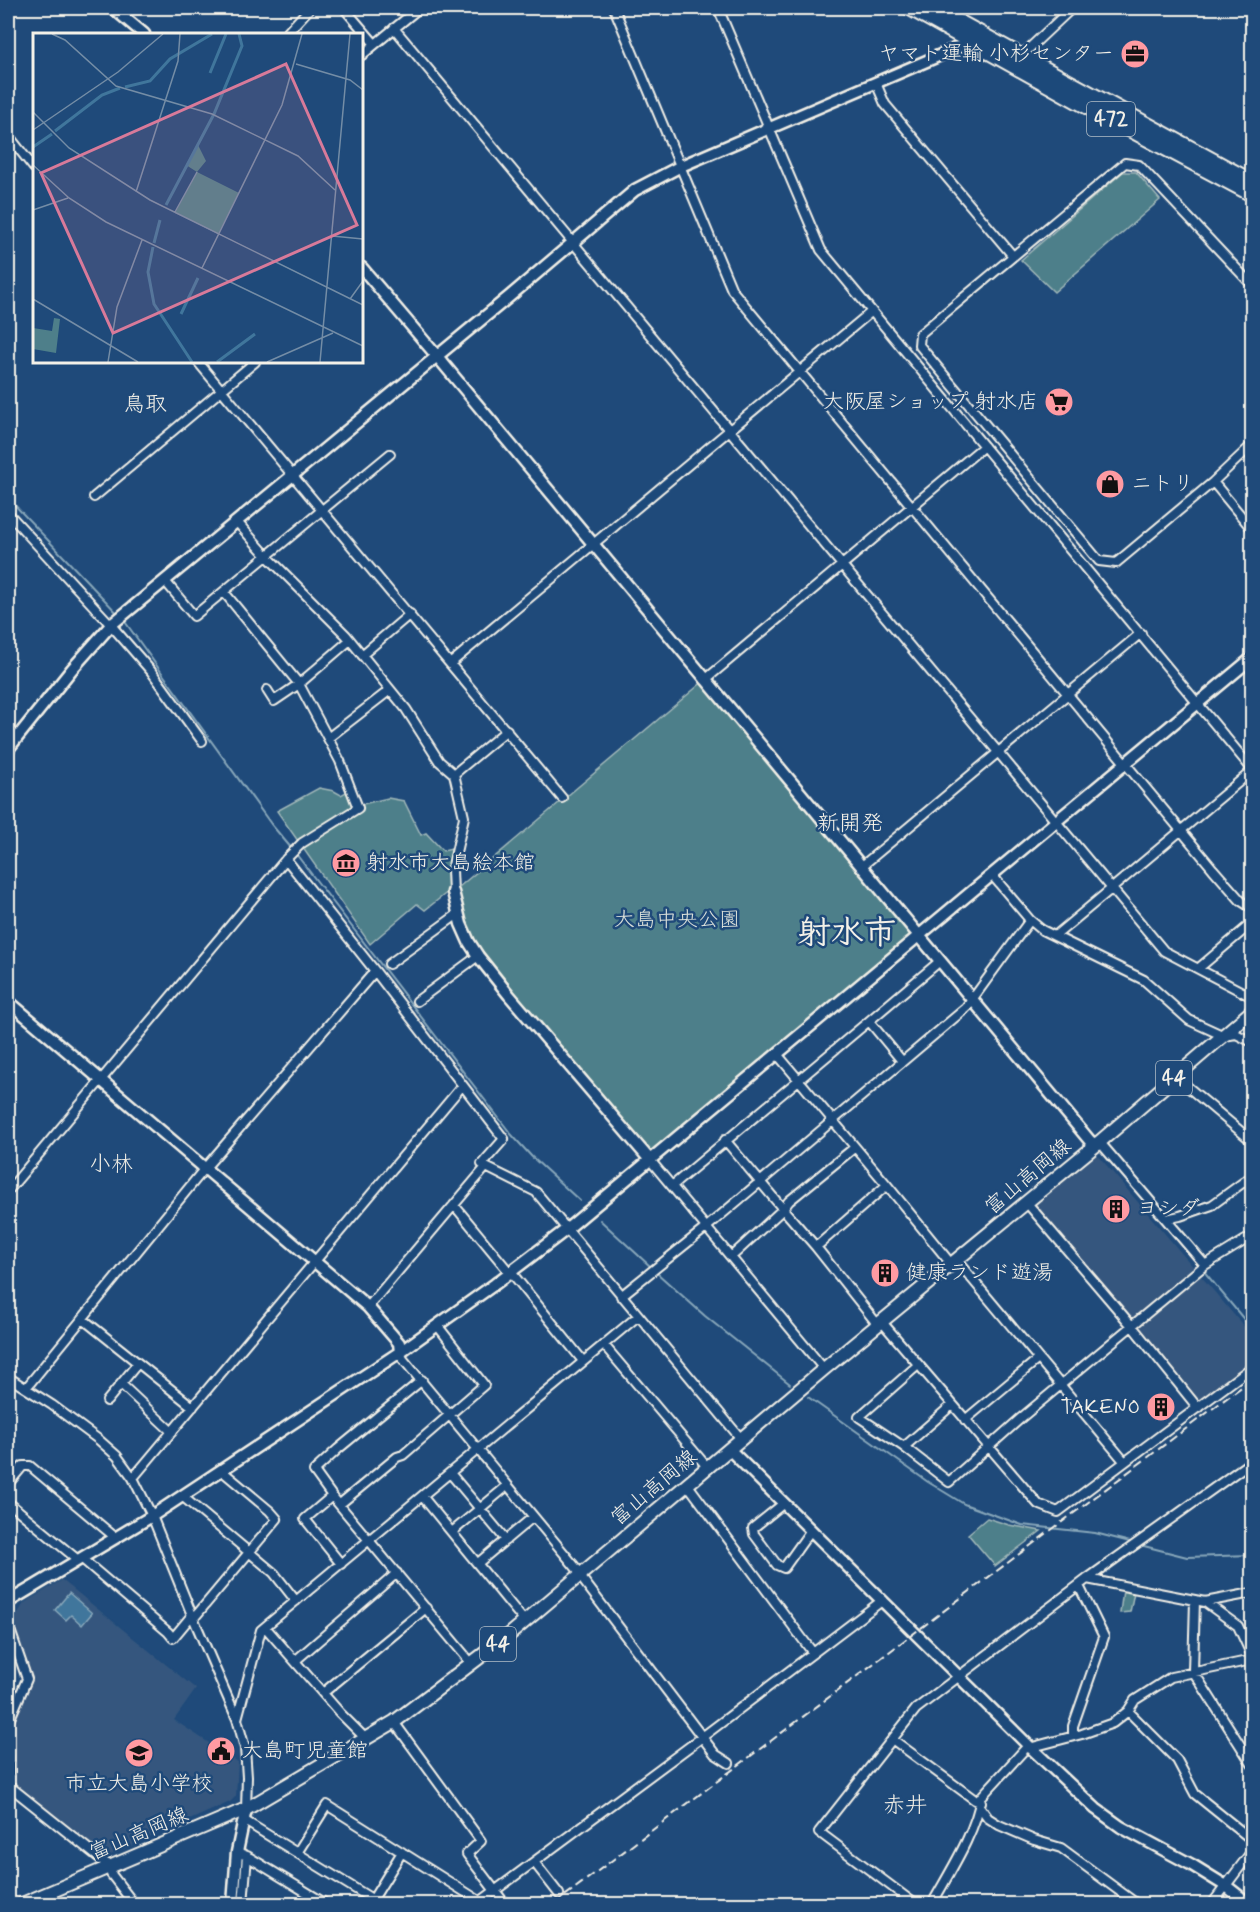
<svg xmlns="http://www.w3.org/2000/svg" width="1260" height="1912" font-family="Mynerve,'Klee One',sans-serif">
	<rect width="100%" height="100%" fill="#1f4a7a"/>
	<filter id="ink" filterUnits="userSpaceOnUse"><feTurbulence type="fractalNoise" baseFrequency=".0167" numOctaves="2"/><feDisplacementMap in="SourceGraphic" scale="12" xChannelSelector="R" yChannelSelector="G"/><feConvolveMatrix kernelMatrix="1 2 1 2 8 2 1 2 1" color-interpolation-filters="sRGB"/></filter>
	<g filter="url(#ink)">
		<!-- built -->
		<path fill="#35577e" d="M1096 1153 1252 1336V1361L1198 1401 1033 1206Z
			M62 1580 196 1689 174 1720 238 1762 236 1796 230 1802 106 1857 11 1783 8 1731H11L32 1679 11 1620 17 1615 24 1603Z"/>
		<!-- green -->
		<path fill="#4e7f8a" stroke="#a1b8b9" stroke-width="1.5" d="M1123 172H1136L1160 200 1054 292 1021 260Z
			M705 680 918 936 650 1159 470 942 453 892Z
			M319 788 334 791 341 795 348 791 354 806 388 798 404 801 421 835 426 833 443 851 452 849 449 872V891L425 910 417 904 370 944 277 811Z
			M987 1518 1009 1525 1041 1531 995 1566 968 1534Z
			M1123 1590 1134 1592 1130 1612 1120 1613Z"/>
		<!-- water -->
		<path fill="#40769c" stroke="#88a7ba" stroke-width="1.5" d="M69 1593 92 1613 82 1625 71 1615 66 1620 55 1610Z"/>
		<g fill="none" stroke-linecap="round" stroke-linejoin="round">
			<!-- stream -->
			<path stroke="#88a7ba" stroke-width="2" d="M8 498 119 615
				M123 619 271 824 292 849
				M296 854 511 1134 532 1157 580 1201
				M1158 1216 1252 1329
				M600 1220 651 1267
				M657 1273 705 1316 790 1384
				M808 1397 928 1482 964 1504 1022 1525 1095 1533 1134 1543
				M1140 1545 1187 1557 1252 1555"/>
			<!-- street casing -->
			<g stroke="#f4f1e8" stroke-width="12">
				<path id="street" d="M344 8 374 43
					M614 8 732 290 1213 869 1241 901 1252 908
					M718 8 821 250 1252 769
					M394 28 1164 951 1252 997
					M286 34 310 8
					M362 55 419 8
					M1021 56 1072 8
					M876 83 885 104 1013 256
					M8 135 34 168
					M1252 285 1139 165 1125 163 920 334 919 345 1099 561 1116 563 1213 482 1252 445
					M198 362 562 798
					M1213 482 1252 529
					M94 497 255 362
					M8 513 111 625 151 671 202 741
					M237 522 267 556 346 635 406 709 439 761 454 774 464 817 452 870 453 892
					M165 581 194 616 390 454
					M362 655 410 614
					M451 663 871 312
					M705 680 984 446
					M267 690 274 701 299 684 350 640
					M328 738 390 690
					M454 774 507 730
					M286 859 375 971
					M862 866 1141 633
					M992 875 1030 920 1042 930 1144 980 1189 1020 1224 1036 1236 1034 1252 1042
					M1055 936 1252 771
					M389 964 458 914
					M1199 968 1252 923
					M417 1001 478 956
					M869 1021 940 961
					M777 1054 887 1185 952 1265
					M1176 1077 1252 1141
					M725 1140 783 1209 789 1201 854 1148
					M1096 1145 1103 1146 1205 1265
					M650 1160 824 1369
					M672 1186 869 1021 902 1061
					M8 1191 286 859 302 843 358 808 340 761 299 684 224 592
					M1027 1203 1132 1326 1198 1408
					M454 1205 510 1273
					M1166 1219 1180 1216 1212 1205 1252 1176
					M816 1247 878 1325
					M731 1257 783 1209 816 1247 887 1185
					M957 1261 1124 1461
					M511 1272 583 1361
					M621 1296 702 1231 966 1008 1030 920
					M368 1307 486 1167 536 1192 742 1440
					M83 1319 193 1407
					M882 1322 1038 1504 1058 1512 1252 1367
					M604 1345 708 1468
					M400 1352 403 1359 582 1575 583 1580 715 1754 729 1763
					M8 1377 52 1405 99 1440 117 1456 133 1478 152 1516 192 1615 237 1719 245 1748 247 1777 246 1809
					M422 1380 338 1449 314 1471 332 1496 472 1664
					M121 1384 172 1432
					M26 1388 205 1168 375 971 504 1139 482 1164
					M107 1401 138 1363
					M952 1405 904 1447 949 1482 1021 1418 1205 1265 1252 1236
					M965 1420 1037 1360
					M904 1447 859 1417 918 1365
					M450 1473 506 1540
					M133 1478 462 1086
					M8 1484 23 1466H30L116 1538
					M688 1485 813 1653
					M182 1496 274 1573 296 1601
					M332 1496 305 1519 341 1564
					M422 1496 525 1622
					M8 1502 78 1560
					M784 1503 753 1528 754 1534 777 1565 784 1568 811 1530
					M340 1504 397 1457 403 1455 484 1385 437 1325
					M452 1532 507 1486
					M81 1558 168 1632 173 1638 192 1615
					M478 1563 533 1517
					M1087 1579 1205 1602 1252 1593
					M1195 1600 1193 1671 1252 1764
					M1205 1602 1238 1626 1252 1656
					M194 1618 277 1519 270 1511 221 1470
					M8 1624 27 1679 8 1723
					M266 1628 340 1713 366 1739
					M295 1661 397 1573
					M323 1693 426 1608
					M1128 1711 1177 1760 1195 1794 1252 1840
					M237 1719 261 1630 638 1316
					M394 1722 481 1841 467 1854 505 1904
					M1073 1736V1726L1104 1637 1079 1586
					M892 1739 975 1800 981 1802
					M8 1757V1784
					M8 1785 112 1868 111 1874 134 1904
					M980 1807 988 1818 999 1825 1034 1840 1061 1848 1137 1904
					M245 1821 380 1904
					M237 1852 247 1856 326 1904
					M297 1853 327 1805 481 1902
					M534 1862 559 1894
					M51 1892 55 1904
					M243 1904 247 1856
					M370 1904 402 1852
					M477 1904 697 1741 883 1600
					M915 1904 819 1832 916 1709 1087 1579 1252 1461
					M932 1904C949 1873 976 1832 981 1797L1025 1749 1082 1734 1113 1723 1128 1711 1135 1700 1171 1677 1252 1660
					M1212 1904 1252 1851"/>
			</g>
			<!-- secondary casing -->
			<g stroke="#f4f1e8" stroke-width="15">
				<path id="secondary" d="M113 8 144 34
					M362 268 436 355 1090 1141 1096 1145
					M8 749 72 669 111 625 510 296 635 190 681 166 971 42 974 38
					M453 892 461 924 469 942 478 956 509 995 650 1160
					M8 1001 368 1307 399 1343 400 1352
					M730 1450 1030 1747 1096 1809 1121 1827 1192 1865 1226 1886 1249 1904
					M8 1602 152 1516 400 1352 495 1284 567 1229 1252 658
					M233 1904 237 1852 246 1809"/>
			</g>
			<!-- primary casing -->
			<g stroke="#f4f1e8" stroke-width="16">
				<path id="primary" d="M22 1904 246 1809 394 1722 509 1635 824 1369 1096 1145 1252 1011"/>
			</g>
			<!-- highway casing -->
			<g stroke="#f4f1e8" stroke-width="18">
				<path id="highway" d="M910 8 1097 112 1252 194
					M933 8 1252 182"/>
			</g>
			<!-- street -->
			<use href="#street" stroke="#1f4a7a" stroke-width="8"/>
			<!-- secondary -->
			<use href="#secondary" stroke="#1f4a7a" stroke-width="10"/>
			<!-- primary -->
			<use href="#primary" stroke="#1f4a7a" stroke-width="12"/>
			<!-- highway -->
			<use href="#highway" stroke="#1f4a7a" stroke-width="14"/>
			<!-- rail -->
			<path stroke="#f4f1e8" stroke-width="2" stroke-dasharray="9 4.5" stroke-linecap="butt" d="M554 1904 1252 1379"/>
		</g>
	</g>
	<!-- icons -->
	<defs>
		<g id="office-disc" transform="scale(1.5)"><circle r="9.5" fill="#ff9aa2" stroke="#1f4a7a"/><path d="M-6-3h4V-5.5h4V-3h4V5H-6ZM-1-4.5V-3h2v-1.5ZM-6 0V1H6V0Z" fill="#111"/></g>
		<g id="supermarket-disc" transform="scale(1.5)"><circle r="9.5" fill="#ff9aa2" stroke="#1f4a7a"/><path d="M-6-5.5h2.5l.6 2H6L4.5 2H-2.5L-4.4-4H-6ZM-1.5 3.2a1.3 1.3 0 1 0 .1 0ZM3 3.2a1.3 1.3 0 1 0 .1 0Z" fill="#111"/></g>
		<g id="shop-disc" transform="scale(1.5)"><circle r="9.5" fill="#ff9aa2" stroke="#1f4a7a"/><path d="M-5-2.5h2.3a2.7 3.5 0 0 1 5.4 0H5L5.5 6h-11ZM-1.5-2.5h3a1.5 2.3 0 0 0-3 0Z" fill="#111"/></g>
		<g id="museum-disc" transform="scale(1.5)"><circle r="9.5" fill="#ff9aa2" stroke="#1f4a7a"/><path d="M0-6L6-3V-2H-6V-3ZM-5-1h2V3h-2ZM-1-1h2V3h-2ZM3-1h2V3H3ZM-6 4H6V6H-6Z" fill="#111"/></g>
		<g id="building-disc" transform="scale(1.5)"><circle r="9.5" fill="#ff9aa2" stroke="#1f4a7a"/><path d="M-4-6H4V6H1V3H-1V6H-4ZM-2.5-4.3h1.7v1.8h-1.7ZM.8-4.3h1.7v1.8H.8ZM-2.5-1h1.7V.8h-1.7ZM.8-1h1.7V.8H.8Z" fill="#111"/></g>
		<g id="civic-disc" transform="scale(1.5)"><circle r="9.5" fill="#ff9aa2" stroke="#1f4a7a"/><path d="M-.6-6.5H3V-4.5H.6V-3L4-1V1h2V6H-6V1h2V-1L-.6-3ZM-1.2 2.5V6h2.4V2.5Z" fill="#111"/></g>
		<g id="school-disc" transform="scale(1.5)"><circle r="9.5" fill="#ff9aa2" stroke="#1f4a7a"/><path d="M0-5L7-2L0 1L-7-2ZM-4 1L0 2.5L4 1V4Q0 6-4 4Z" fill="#111"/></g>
	</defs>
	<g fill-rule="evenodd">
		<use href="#office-disc" x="1135" y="54"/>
		<use href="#supermarket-disc" x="1059" y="402"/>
		<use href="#shop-disc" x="1110" y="484"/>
		<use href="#museum-disc" x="346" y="863"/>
		<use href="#building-disc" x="1116" y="1209"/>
		<use href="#building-disc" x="885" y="1273"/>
		<use href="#building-disc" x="1161" y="1407"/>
		<use href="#civic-disc" x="221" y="1751"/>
		<use href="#school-disc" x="139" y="1753"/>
	</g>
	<g text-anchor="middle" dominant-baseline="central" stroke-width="5" stroke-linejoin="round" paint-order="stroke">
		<!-- shield labels -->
		<g fill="#1f4a7a" stroke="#b4bfc7" stroke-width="1.5">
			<rect x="1087" y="102" width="48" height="34" rx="4.5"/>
			<rect x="1156" y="1061" width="36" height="34" rx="4.5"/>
			<rect x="480" y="1627" width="36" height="34" rx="4.5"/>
		</g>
		<g font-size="20" font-weight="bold" fill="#f4f1e8">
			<text x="1111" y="119">472</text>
			<text x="1174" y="1078">44</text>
			<text x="498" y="1644">44</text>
		</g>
		<!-- poi labels -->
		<g font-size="21" fill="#f4f1e8" stroke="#1f4a7a" text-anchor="start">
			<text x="1114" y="54" text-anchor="end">ヤマト運輸 小杉センター</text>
			<text x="1038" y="402" text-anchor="end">大阪屋ショップ 射水店</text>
			<text x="1131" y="484">ニトリ</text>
			<text x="367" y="863">射水市大島絵本館</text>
			<text x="1137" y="1209">ヨシダ</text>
			<text x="906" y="1273">健康ランド遊湯</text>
			<text x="1140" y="1407" text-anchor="end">TAKENO</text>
			<text x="242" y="1751">大島町児童館</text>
			<text x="139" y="1784" text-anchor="middle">市立大島小学校</text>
		</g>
		<!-- park labels -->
		<g font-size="21" fill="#dbe0da" stroke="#1f4a7a">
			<text x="677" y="920">大島中央公園</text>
		</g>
		<!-- street labels -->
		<g font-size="21" fill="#f4f1e8" stroke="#1f4a7a">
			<text transform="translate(1028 1177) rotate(-40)">富山高岡線</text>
			<text transform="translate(654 1488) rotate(-40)">富山高岡線</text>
			<text transform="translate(139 1834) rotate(-23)">富山高岡線</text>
		</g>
		<!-- neighbourhood labels -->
		<g font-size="22" fill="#f4f1e8" stroke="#1f4a7a">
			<text x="145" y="405">鳥取</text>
			<text x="850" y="824">新開発</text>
			<text x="111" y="1165">小林</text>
			<text x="905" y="1806">赤井</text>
		</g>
		<!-- town labels -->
		<g font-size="33" font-weight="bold" fill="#f4f1e8" stroke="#1f4a7a">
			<text x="847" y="934">射水市</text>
		</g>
	</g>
	<!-- overview -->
	<g transform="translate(33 33)">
		<rect width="330" height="330" fill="#1f4a7a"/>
		<path d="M165 112 173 128 164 139 153 132ZM164 139 206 160 185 201 142 180ZM21 285 27 286 23 320 0 316V295L19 298Z" fill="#4e7f8a"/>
		<path fill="none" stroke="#40769c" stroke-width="3" d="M177 40 193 1M92 54 117 48 137 26 179 1M22 98 69 62 87 55M0 114 19 101M133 172 181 81 209 13 206 1M121 210 127 187M120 214 115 239 121 271 159 329M148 281 165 245M184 329 222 301"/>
		<path fill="none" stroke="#748da6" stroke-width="1.5" d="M19 1 32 7 83 53 179 81 265 123 302 157M263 31 317 47 330 57M0 79 36 115 117 167 330 272M0 97 85 39 130 1M0 132 36 165 73 189 330 313M103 159 145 28 147 1M0 177 35 165M142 179 164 139M299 203 330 206M169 235 249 72 269 1M0 266 105 329M317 266 330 248M75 329 84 274 109 207M234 329 300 300M287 329 317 1"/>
		<path fill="#d87a9a" fill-opacity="0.15" stroke="#d87a9a" stroke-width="3" d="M253 31 324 192 80 300 8 140Z"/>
		<rect width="330" height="330" fill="none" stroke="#f4f1e8" stroke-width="3"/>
	</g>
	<!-- margin -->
	<rect width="1260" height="1912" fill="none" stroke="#1f4a7a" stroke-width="30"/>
	<rect x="15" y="15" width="1230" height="1882" fill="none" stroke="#f4f1e8" stroke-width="2" filter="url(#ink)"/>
</svg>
